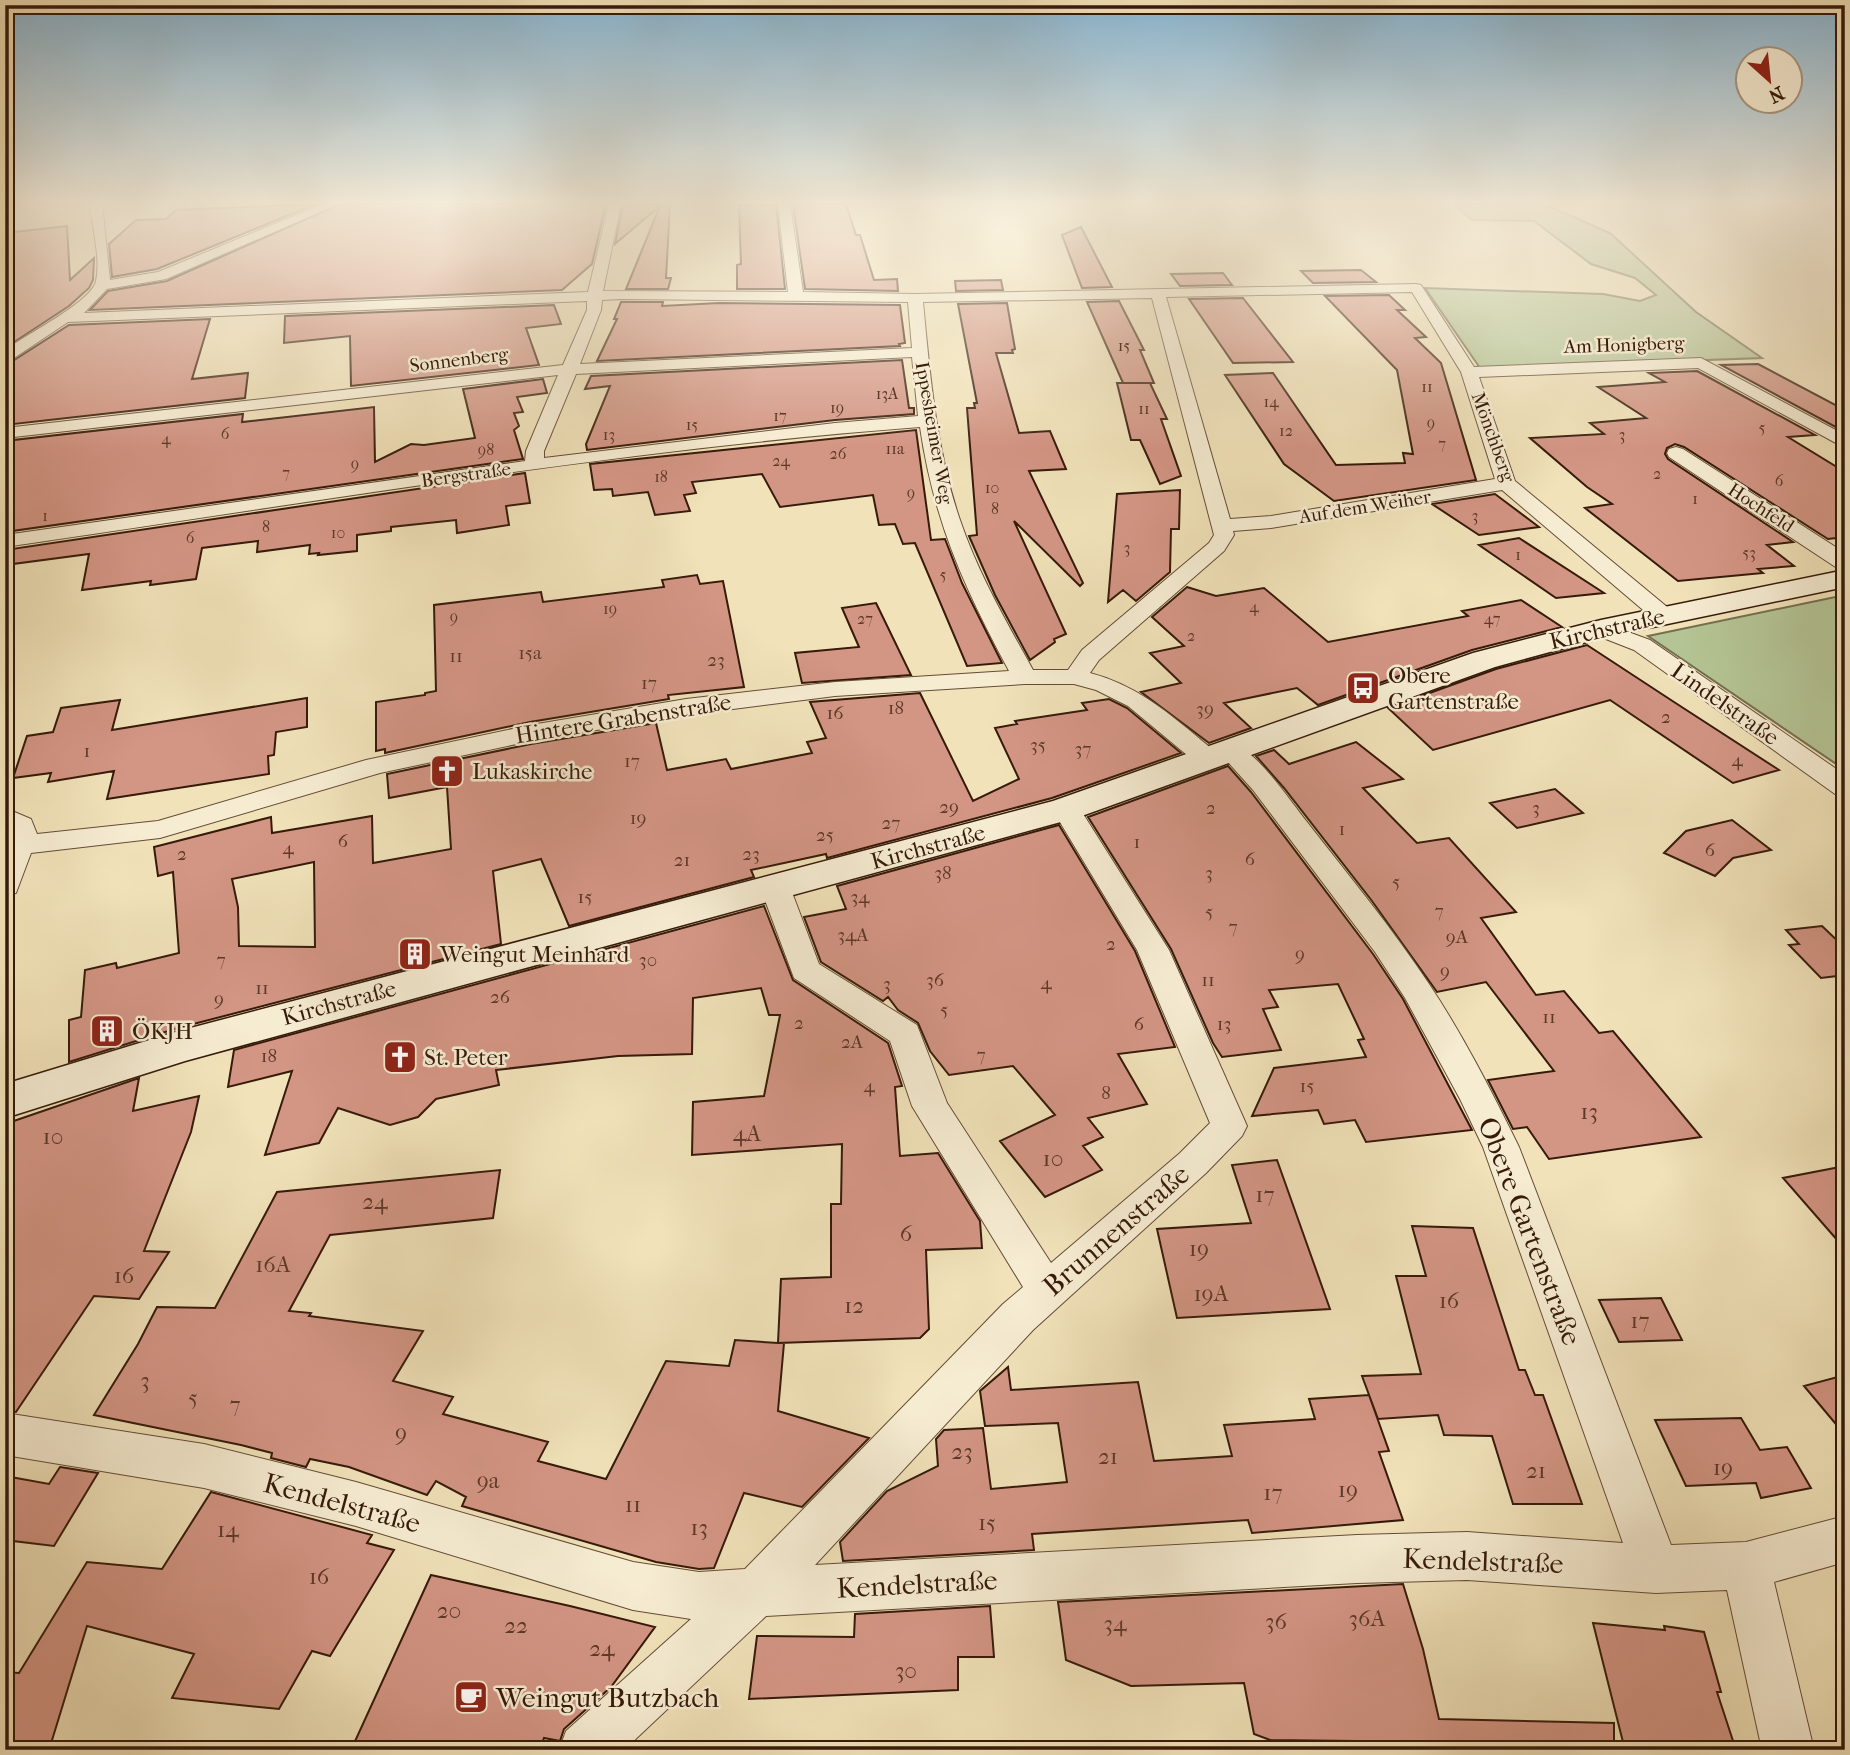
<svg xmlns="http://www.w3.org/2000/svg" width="1850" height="1755" font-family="'IM FELL French Canon',serif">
	<rect width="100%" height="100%" fill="#f1e2b9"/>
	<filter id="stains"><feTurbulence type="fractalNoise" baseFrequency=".00286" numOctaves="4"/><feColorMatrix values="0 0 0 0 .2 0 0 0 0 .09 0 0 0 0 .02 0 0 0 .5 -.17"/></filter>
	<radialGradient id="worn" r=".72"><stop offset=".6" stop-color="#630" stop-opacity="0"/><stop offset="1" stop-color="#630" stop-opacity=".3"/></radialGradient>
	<!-- green -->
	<path fill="#b4c494" stroke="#756f4f" stroke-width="2" d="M1453 204H1544L1610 233 1696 312 1762 358 1480 368 1425 288 1603 294 1640 301 1656 295 1635 278 1591 264 1534 221 1472 220Z
		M1845 595V770L1648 636Z"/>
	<!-- building -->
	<path fill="#d39584" stroke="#361a0a" stroke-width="2" fill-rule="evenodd" d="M316 204 157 269 112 277 109 244 136 220 166 219 176 210Z
		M340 204H606L592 264 562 290 90 310 108 291 167 281Z
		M623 204H670L666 278H671L668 289H626L660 206 615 244Z
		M776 204 785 289H737V265L741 264 739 205Z
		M793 204H846L856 235H860L874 280 897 279 898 291 805 289Z
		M67 226 70 280 94 258 93 280 89 288 69 306 5 348 6 233Z
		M1081 227 1112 287 1082 288 1062 235Z
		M1361 270 1376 282 1313 283 1301 271Z
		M1223 273 1232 285 1180 286 1171 274Z
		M1001 280 1003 290 956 291 955 281Z
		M1389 295 1405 310H1397L1426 337 1415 338 1441 363 1476 480 1334 501 1284 464 1225 375 1273 373 1336 465 1405 463 1403 453 1413 454 1397 370 1325 296Z
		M1243 298 1293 362 1233 363 1189 299Z
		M1119 301 1144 350H1140L1154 383H1123L1087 302Z
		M621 302H663L662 306 719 303 900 305 905 343 899 344 900 346 597 361 617 319H614Z
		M1007 303 1015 349 1012 350 1013 353H996L1019 433 1050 431 1066 469 1029 471 1083 583 1080 586 1014 521 1066 634 1054 639 1055 642 1030 660 995 595 969 536 977 535 967 408H975L974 403H977L958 304Z
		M554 305 561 324 526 328 539 365 351 386 350 336 284 343 285 316Z
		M210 319 192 379 248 373 245 398 5 425V366L69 325Z
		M902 360 909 408H914V414L835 420 587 450 586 444 610 386 585 389 591 376Z
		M1758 364 1845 410V432L1721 365Z
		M1697 371 1815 435 1788 437 1845 472V537L1828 539 1684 447 1675 444 1667 448 1665 454 1668 459 1793 542 1767 545 1794 566 1758 569 1763 573 1678 581 1585 508 1612 504 1587 487 1530 438 1604 434 1590 423 1646 418 1598 387 1665 382 1649 373Z
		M543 379 547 393 517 397 523 412 514 413 519 426 514 430 523 459 5 532V441L243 414 242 422 374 407 375 462 411 444 424 445 475 438 463 389Z
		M1117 383H1150L1167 419H1161L1181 476 1160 484 1140 440H1131Z
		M916 430 931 540 945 539 962 583 1002 663 967 666 915 543 903 544 895 524 879 525 873 495 780 507 762 474 692 482 696 493 684 495 690 511 655 515 648 492 613 496 612 489 594 490 590 464Z
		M525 473 530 503 506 506 509 525 457 533 456 520 391 527V531L357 535V551L318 555 319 553 309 554 310 545 257 552 258 541 202 548 196 579 150 585 151 581 82 590 89 554 5 565V550Z
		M1180 490 1179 529H1171L1170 572 1136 601 1123 590 1108 602 1117 494Z
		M1495 494 1539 527 1479 535 1432 504Z
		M1519 538 1604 593 1556 598 1479 545Z
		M697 575 700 584 723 581 744 687 668 695 669 699 530 722 385 753V749L376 751V702L425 695V693L436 691 434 605 541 592 543 602 664 587 662 580Z
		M1187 587 1216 596 1264 588 1328 642 1468 616 1462 611 1521 600 1562 627 1472 650 1318 705 1297 688 1224 703 1251 728 1209 743 1141 692 1181 683 1150 653 1184 646 1152 617Z
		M876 603 911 675 802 683 795 653 859 647 842 608Z
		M1587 645 1674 702 1779 770 1733 783 1610 700 1433 750 1388 708 1496 669Z
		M920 693 973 801 1019 779 995 728 1017 724 1015 721 1087 710 1082 703 1109 699 1127 708 1181 753 1052 798 827 858 826 854 751 870 754 877 569 926 541 859 493 871 501 944 178 1028 69 1062V1020L81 1017 85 970 116 963 117 968 179 953 173 872 158 876 154 847 271 817 272 833 372 816 373 863 451 849 447 787 389 798 387 774 531 744 656 723 667 770 726 759 731 769 812 753 807 742 826 738 810 702ZM314 862 315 947 239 946 238 907 232 879Z
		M307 698V727L276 732 274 755 268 756 269 774 107 799 114 771 48 782 51 773 13 778 27 736 53 732 61 708 120 700 112 730Z
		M1356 742 1403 779 1363 788 1417 843 1449 838 1516 912 1481 918 1536 995 1564 991 1599 1033 1613 1031 1701 1137 1549 1159 1527 1127 1513 1129 1488 1080 1554 1071 1486 982 1437 992 1372 901 1284 788 1256 756 1274 750 1289 764Z
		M1228 766 1251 792 1373 954 1403 999 1472 1130 1366 1142 1355 1120 1324 1124 1318 1110 1252 1116 1274 1068 1366 1057 1358 1040 1364 1039 1338 984 1269 990 1278 1007 1263 1009 1281 1050 1222 1057 1213 1043 1171 949 1088 817Z
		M1555 789 1583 813 1517 828 1490 803Z
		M1732 820 1771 850 1733 858 1715 876 1664 853 1686 831Z
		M1059 825 1135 951 1175 1047 1118 1054 1147 1104 1088 1118 1103 1137 1083 1146 1102 1170 1045 1197 1000 1141 1055 1115 1013 1066 949 1075 930 1051 918 1023 898 1010 888 997 883 1001 821 962 804 917 846 909 837 886Z
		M764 906 793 980 888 1043 902 1086 895 1087 900 1156 938 1153 980 1221 982 1248 926 1250 929 1329 920 1338 778 1343H784L778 1411 869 1438 802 1507 744 1493 714 1568 699 1569 656 1562 462 1506 466 1497 436 1481 427 1495 349 1467 310 1459 306 1467 271 1458 272 1453 241 1445 94 1415 138 1344 157 1307 215 1308 277 1192 500 1170 493 1218 330 1235 289 1311 311 1313 309 1316 423 1331 393 1381 453 1397 443 1414 548 1442 538 1461 606 1479 666 1361 729 1366 735 1340 778 1343 781 1279 831 1277V1204H841L842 1144 692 1155 693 1102 764 1096 780 1015H769L761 988 693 998 692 1054 618 1056 496 1070 499 1085 436 1099 418 1117 390 1125 338 1108 319 1143 265 1155 292 1071 228 1087 234 1050Z
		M1822 926 1845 948V975L1821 978 1789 945 1799 944 1786 930Z
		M139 1078 133 1111 199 1096 191 1132 144 1251 169 1252 139 1299 94 1296 16 1412 5 1410V1124Z
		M1277 1160 1330 1309 1177 1318 1157 1229 1251 1223 1232 1165Z
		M1845 1166V1249L1783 1178Z
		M1412 1226 1473 1228 1519 1370H1525L1535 1395H1543L1582 1504H1513L1492 1436 1444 1435 1438 1415 1378 1419 1362 1376 1421 1374 1396 1276H1426Z
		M1661 1298 1682 1340 1619 1342 1599 1300Z
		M1008 1367 1011 1390 1138 1382 1154 1461 1232 1456 1224 1425 1315 1419 1309 1399 1369 1395 1389 1451 1379 1452 1403 1520 1252 1533 1248 1520 1032 1534 1034 1550 843 1561 840 1542 887 1491 938 1466 936 1439 944 1430 983 1428 991 1489 1067 1482 1058 1423 985 1426 980 1391Z
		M1845 1375V1435L1804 1386Z
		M1741 1418 1760 1450 1787 1447 1811 1488 1761 1498 1756 1483 1686 1486 1655 1420Z
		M60 1467 98 1473 54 1546 5 1540V1476L49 1484Z
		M211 1492 372 1535 367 1543 394 1550 330 1656 312 1651 279 1709 172 1698 194 1654 87 1626 49 1750H5V1672L19 1673 87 1562 162 1569Z
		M431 1575 570 1606 655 1627 611 1687 564 1729 560 1741 544 1738 540 1750H351Z
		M1403 1584 1423 1649 1439 1719 1614 1723V1750H1445L1443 1742 1270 1740 1254 1734 1244 1683 1131 1686 1066 1660 1058 1602Z
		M990 1606 994 1657H958V1690L749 1699 757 1636 854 1637 855 1614Z
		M1593 1623 1665 1630 1664 1626 1704 1632 1721 1692H1717L1736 1750H1625Z"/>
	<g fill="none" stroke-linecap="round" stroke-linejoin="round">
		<!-- street casing -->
		<g stroke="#654c36" stroke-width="2">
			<path id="street" d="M90 204H102L110 280 158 272 323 204H338L166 279 107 289 84 313 588 292 609 204H621L603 291 788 292 778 204H790L803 292 915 294 1416 284 1421 285 1474 367 1701 358 1845 435V448L1698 368 1479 377 1515 481 1672 611 1675 616 1672 621H1656L1502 490 1271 528 1233 531 1234 535 1224 551 1099 660 1090 673C1143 687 1176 720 1217 753L1221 759 1217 765 1208 767 1199 765 1128 706 1096 690 1074 684H1025L835 696 686 715 531 741 380 773 160 838 31 853 16 893 5 895V842L9 832 5 828V808L31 819 37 834 158 821 366 760 531 725 686 699 835 682 1009 671C964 587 934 522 920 427 614 450 309 503 5 547V535L525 461 526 451 558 375 5 438V428L563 365 587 310V301L68 322 5 364V351C25 334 91 303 96 281 101 258 92 228 90 204ZM1412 292 1461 372 1495 479 1271 516 1230 519 1166 297ZM1152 298 1214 535 1209 543 1082 650 1068 670H1033C1006 621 978 573 960 520 936 450 930 375 923 302ZM621 299 908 302 912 348 580 364 601 310 602 300ZM912 357 918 416 835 423 544 458V451L576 374Z
				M1676 447 1683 449 1845 553V569L1837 568 1669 457 1667 453 1669 449Z
				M1601 622 1650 640 1845 775V796L1835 794 1634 650 1593 634 1589 629 1593 624Z
				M1231 743C1257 750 1290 801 1307 822 1349 876 1392 928 1429 984 1463 1035 1492 1092 1519 1147L1671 1545 1746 1542 1845 1516V1562L1774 1582 1814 1750H1762L1727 1590 1656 1593 1467 1580 1357 1583 766 1616 624 1750H559L566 1731 691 1619 633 1610 356 1526 204 1488 5 1455V1413L204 1444 356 1482 633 1562 699 1572 745 1569 1003 1304 1023 1287 912 1106 890 1041 794 978 760 887 764 880 775 877 786 880 790 887 819 964 917 1025 947 1103 1051 1263 1180 1153 1210 1123 1137 950 1052 809 1056 803 1066 801 1076 803 1080 809 1169 950 1247 1126 1242 1136 1206 1173 1033 1330 815 1565 1357 1535 1467 1532 1623 1543 1483 1147 1460 1099 1405 998 1375 952 1253 790 1218 751 1222 745Z"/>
		</g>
		<!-- secondary casing -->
		<g stroke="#361a0a" stroke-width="3">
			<path id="secondary" d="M1845 570V587L1605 637 1495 667 1079 817 185 1061 5 1118V1084L179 1031 1053 801 1473 653 1601 620Z"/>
		</g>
		<!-- street -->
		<use href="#street" fill="#f6ecd2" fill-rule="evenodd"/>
		<!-- secondary -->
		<use href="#secondary" fill="#f6ecd2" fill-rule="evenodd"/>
	</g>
	<!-- sky -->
	<linearGradient id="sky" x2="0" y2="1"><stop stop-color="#89b7d4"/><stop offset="0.45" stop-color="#f9f2e0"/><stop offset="1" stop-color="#f9f2e0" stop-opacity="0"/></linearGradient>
	<rect width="1850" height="449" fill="url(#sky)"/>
	<!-- icons -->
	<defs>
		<g id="bus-square" transform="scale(1.75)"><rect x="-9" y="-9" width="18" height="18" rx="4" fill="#8f2418" stroke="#f6ecd2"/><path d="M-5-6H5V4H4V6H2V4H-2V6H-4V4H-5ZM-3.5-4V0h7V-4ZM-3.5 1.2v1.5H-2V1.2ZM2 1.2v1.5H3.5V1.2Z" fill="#fff"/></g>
		<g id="church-square" transform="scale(1.75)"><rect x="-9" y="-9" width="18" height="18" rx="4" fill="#8f2418" stroke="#f6ecd2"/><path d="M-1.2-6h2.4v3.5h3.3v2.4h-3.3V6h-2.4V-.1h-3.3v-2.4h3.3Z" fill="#fff"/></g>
		<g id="building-square" transform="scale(1.75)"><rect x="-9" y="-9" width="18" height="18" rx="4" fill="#8f2418" stroke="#f6ecd2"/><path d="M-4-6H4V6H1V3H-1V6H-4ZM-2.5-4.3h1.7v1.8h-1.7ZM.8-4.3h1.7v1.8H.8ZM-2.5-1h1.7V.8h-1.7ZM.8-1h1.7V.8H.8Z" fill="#fff"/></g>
		<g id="cafe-square" transform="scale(1.75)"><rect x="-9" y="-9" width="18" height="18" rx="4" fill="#8f2418" stroke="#f6ecd2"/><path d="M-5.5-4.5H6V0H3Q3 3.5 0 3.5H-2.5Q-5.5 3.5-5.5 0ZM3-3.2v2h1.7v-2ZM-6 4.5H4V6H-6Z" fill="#fff"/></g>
	</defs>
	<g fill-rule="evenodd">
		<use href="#bus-square" x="1363" y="688"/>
		<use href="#church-square" x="447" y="771"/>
		<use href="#building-square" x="415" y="954"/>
		<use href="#building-square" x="107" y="1031"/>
		<use href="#church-square" x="400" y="1057"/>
		<use href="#cafe-square" x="471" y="1697"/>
	</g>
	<g text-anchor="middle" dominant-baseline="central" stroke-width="5" stroke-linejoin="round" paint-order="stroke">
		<!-- far-number labels -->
		<g font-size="16" fill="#5d3928">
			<text x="1124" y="345">15</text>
			<text x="1427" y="386">11</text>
			<text x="887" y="393">13A</text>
			<text x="1271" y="401">14</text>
			<text x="837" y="407">19</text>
			<text x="1144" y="408">11</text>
			<text x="780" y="415">17</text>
			<text x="1431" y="422">9</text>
			<text x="692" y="424">15</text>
			<text x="1762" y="427">5</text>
			<text x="1286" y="430">12</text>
			<text x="225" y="433">6</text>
			<text x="609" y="434">13</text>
			<text x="1622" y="434">3</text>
			<text x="166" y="438">4</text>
			<text x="1442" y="443">7</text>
			<text x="895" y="448">11a</text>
			<text x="486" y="449">98</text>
			<text x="838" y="453">26</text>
			<text x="781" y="460">24</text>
			<text x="355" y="463">9</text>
			<text x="286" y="472">7</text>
			<text x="1657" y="473">2</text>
			<text x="661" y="476">18</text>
			<text x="1779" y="480">6</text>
			<text x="992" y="487">10</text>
			<text x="911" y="492">9</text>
			<text x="1695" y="498">1</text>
			<text x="995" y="508">8</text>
			<text x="45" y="515">1</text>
			<text x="1475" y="515">3</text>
			<text x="266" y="526">8</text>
			<text x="338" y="532">10</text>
			<text x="190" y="537">6</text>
			<text x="1127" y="547">3</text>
			<text x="1749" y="552">53</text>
			<text x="1518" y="554">1</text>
			<text x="943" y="574">5</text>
			<text x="1254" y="606">4</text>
			<text x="610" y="608">19</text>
			<text x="454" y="616">9</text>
			<text x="865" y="618">27</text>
			<text x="1492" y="618">47</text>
			<text x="1191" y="635">2</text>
		</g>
		<!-- far-street labels -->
		<g font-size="19" fill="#361a0a" stroke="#f6ecd2">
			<text transform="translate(1624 345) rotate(-2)">Am Honigberg</text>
			<text transform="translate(459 360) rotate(-7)">Sonnenberg</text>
			<text transform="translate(934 433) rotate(80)">Ippesheimer Weg</text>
			<text transform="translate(1493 437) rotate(70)">Mönchberg</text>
			<text transform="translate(466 475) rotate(-8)">Bergstraße</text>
			<text transform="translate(1365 507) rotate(-9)">Auf dem Weiher</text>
			<text transform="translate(1761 508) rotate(33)">Hochfeld</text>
		</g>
		<!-- number labels -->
		<g font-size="19" fill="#5d3928">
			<text x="530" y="653">15a</text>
			<text x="456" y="656">11</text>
			<text x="716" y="660">23</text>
			<text x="649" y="683">17</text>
			<text x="896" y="708">18</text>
			<text x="1205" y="709">39</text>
			<text x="835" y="713">16</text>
			<text x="1666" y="717">2</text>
			<text x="1038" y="745">35</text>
			<text x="1083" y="749">37</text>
			<text x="87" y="751">1</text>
			<text x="1737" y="760">4</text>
			<text x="632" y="761">17</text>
			<text x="949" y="807">29</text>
			<text x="1211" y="808">2</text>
			<text x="1536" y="808">3</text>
			<text x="638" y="818">19</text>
			<text x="891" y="823">27</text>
			<text x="1342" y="829">1</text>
			<text x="825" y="835">25</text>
			<text x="343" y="841">6</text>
			<text x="1137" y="842">1</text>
			<text x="288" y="848">4</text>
			<text x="1710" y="850">6</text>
			<text x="182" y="854">2</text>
			<text x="751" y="854">23</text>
			<text x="1250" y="859">6</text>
			<text x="682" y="860">21</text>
			<text x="943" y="873">38</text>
			<text x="1209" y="873">3</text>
			<text x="1396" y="882">5</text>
			<text x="585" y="897">15</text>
			<text x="860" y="897">34</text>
			<text x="1439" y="911">7</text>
			<text x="1209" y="912">5</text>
			<text x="1233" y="927">7</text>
			<text x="853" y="935">34A</text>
			<text x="1457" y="937">9A</text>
			<text x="1111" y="944">2</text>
			<text x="1300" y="954">9</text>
			<text x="221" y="960">7</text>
			<text x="648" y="960">30</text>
			<text x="1445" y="971">9</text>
			<text x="935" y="980">36</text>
			<text x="1208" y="980">11</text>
			<text x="1046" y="983">4</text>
			<text x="887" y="984">3</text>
			<text x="262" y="988">11</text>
			<text x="500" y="997">26</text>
			<text x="219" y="999">9</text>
			<text x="944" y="1010">5</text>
			<text x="1549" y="1017">11</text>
			<text x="799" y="1023">2</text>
			<text x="1139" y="1024">6</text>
			<text x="1224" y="1024">13</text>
			<text x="852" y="1042">2A</text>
			<text x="981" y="1055">7</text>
			<text x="269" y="1056">18</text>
			<text x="869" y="1086">4</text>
			<text x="1307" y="1086">15</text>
			<text x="1106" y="1093">8</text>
		</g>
		<!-- street labels -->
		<g font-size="23" fill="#361a0a" stroke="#f6ecd2">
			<text transform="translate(1607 629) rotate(-13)">Kirchstraße</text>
			<text transform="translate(1725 704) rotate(35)">Lindelstraße</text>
			<text transform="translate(623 719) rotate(-9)">Hintere Grabenstraße</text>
			<text transform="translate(928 847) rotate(-15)">Kirchstraße</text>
			<text transform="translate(339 1003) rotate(-15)">Kirchstraße</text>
		</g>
		<!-- poi labels -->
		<g font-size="23" fill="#361a0a" stroke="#f6ecd2" text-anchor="start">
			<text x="1388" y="675">Obere<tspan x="1388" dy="26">Gartenstraße</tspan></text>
			<text x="472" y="771">Lukaskirche</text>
			<text x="440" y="954">Weingut Meinhard</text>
			<text x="132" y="1031">ÖKJH</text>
			<text x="424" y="1057">St. Peter</text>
		</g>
		<!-- near-number labels -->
		<g font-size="23" fill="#5d3928">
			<text x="1589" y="1111">13</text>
			<text x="747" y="1133">4A</text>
			<text x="53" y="1136">10</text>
			<text x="1053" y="1158">10</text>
			<text x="1265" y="1194">17</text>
			<text x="375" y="1201">24</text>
			<text x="906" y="1233">6</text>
			<text x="1199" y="1248">19</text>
			<text x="273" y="1264">16A</text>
			<text x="124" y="1275">16</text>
			<text x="1211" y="1293">19A</text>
			<text x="1449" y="1300">16</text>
			<text x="854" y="1305">12</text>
			<text x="1640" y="1320">17</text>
			<text x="145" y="1380">3</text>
			<text x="193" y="1397">5</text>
			<text x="235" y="1404">7</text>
			<text x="401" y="1432">9</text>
			<text x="962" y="1451">23</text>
			<text x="1108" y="1456">21</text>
			<text x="1723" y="1467">19</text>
			<text x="1536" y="1470">21</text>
			<text x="488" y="1480">9a</text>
			<text x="1348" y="1489">19</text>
			<text x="1273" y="1492">17</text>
			<text x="633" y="1504">11</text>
			<text x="987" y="1522">15</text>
			<text x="699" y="1527">13</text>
			<text x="228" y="1529">14</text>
			<text x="319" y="1576">16</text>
			<text x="449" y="1610">20</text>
			<text x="1367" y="1618">36A</text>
			<text x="1276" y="1621">36</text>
			<text x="1115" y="1623">34</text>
			<text x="516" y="1625">22</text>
			<text x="602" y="1648">24</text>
			<text x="906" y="1670">30</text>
		</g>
		<!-- near-street labels -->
		<g font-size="28" fill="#361a0a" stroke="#f6ecd2">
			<text transform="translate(1116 1230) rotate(-41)">Brunnenstraße</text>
			<text transform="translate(1530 1231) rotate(69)">Obere Gartenstraße</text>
			<text transform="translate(342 1503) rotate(15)">Kendelstraße</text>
			<text transform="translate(1483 1561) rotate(2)">Kendelstraße</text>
			<text transform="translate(917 1584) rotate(-3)">Kendelstraße</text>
		</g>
		<!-- near-poi labels -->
		<g font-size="28" fill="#361a0a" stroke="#f6ecd2" text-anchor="start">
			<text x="496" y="1697">Weingut Butzbach</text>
		</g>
	</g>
	<!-- margin -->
	<rect width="1850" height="1755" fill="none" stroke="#f1e2b9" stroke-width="28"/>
	<rect x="7" y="7" width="1836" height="1741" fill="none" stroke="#361a0a" stroke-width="3.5"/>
	<rect x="14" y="14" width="1822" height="1727" fill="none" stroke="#361a0a" stroke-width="2"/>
	<!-- north arrow -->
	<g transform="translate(1769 80) rotate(153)"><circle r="33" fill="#f6ecd2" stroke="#a99882" stroke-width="2"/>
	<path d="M0-5L12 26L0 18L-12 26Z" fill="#8f2418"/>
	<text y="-10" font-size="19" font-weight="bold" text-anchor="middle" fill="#361a0a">N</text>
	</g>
	<rect width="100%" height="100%" filter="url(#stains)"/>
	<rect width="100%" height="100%" fill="url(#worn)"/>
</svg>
